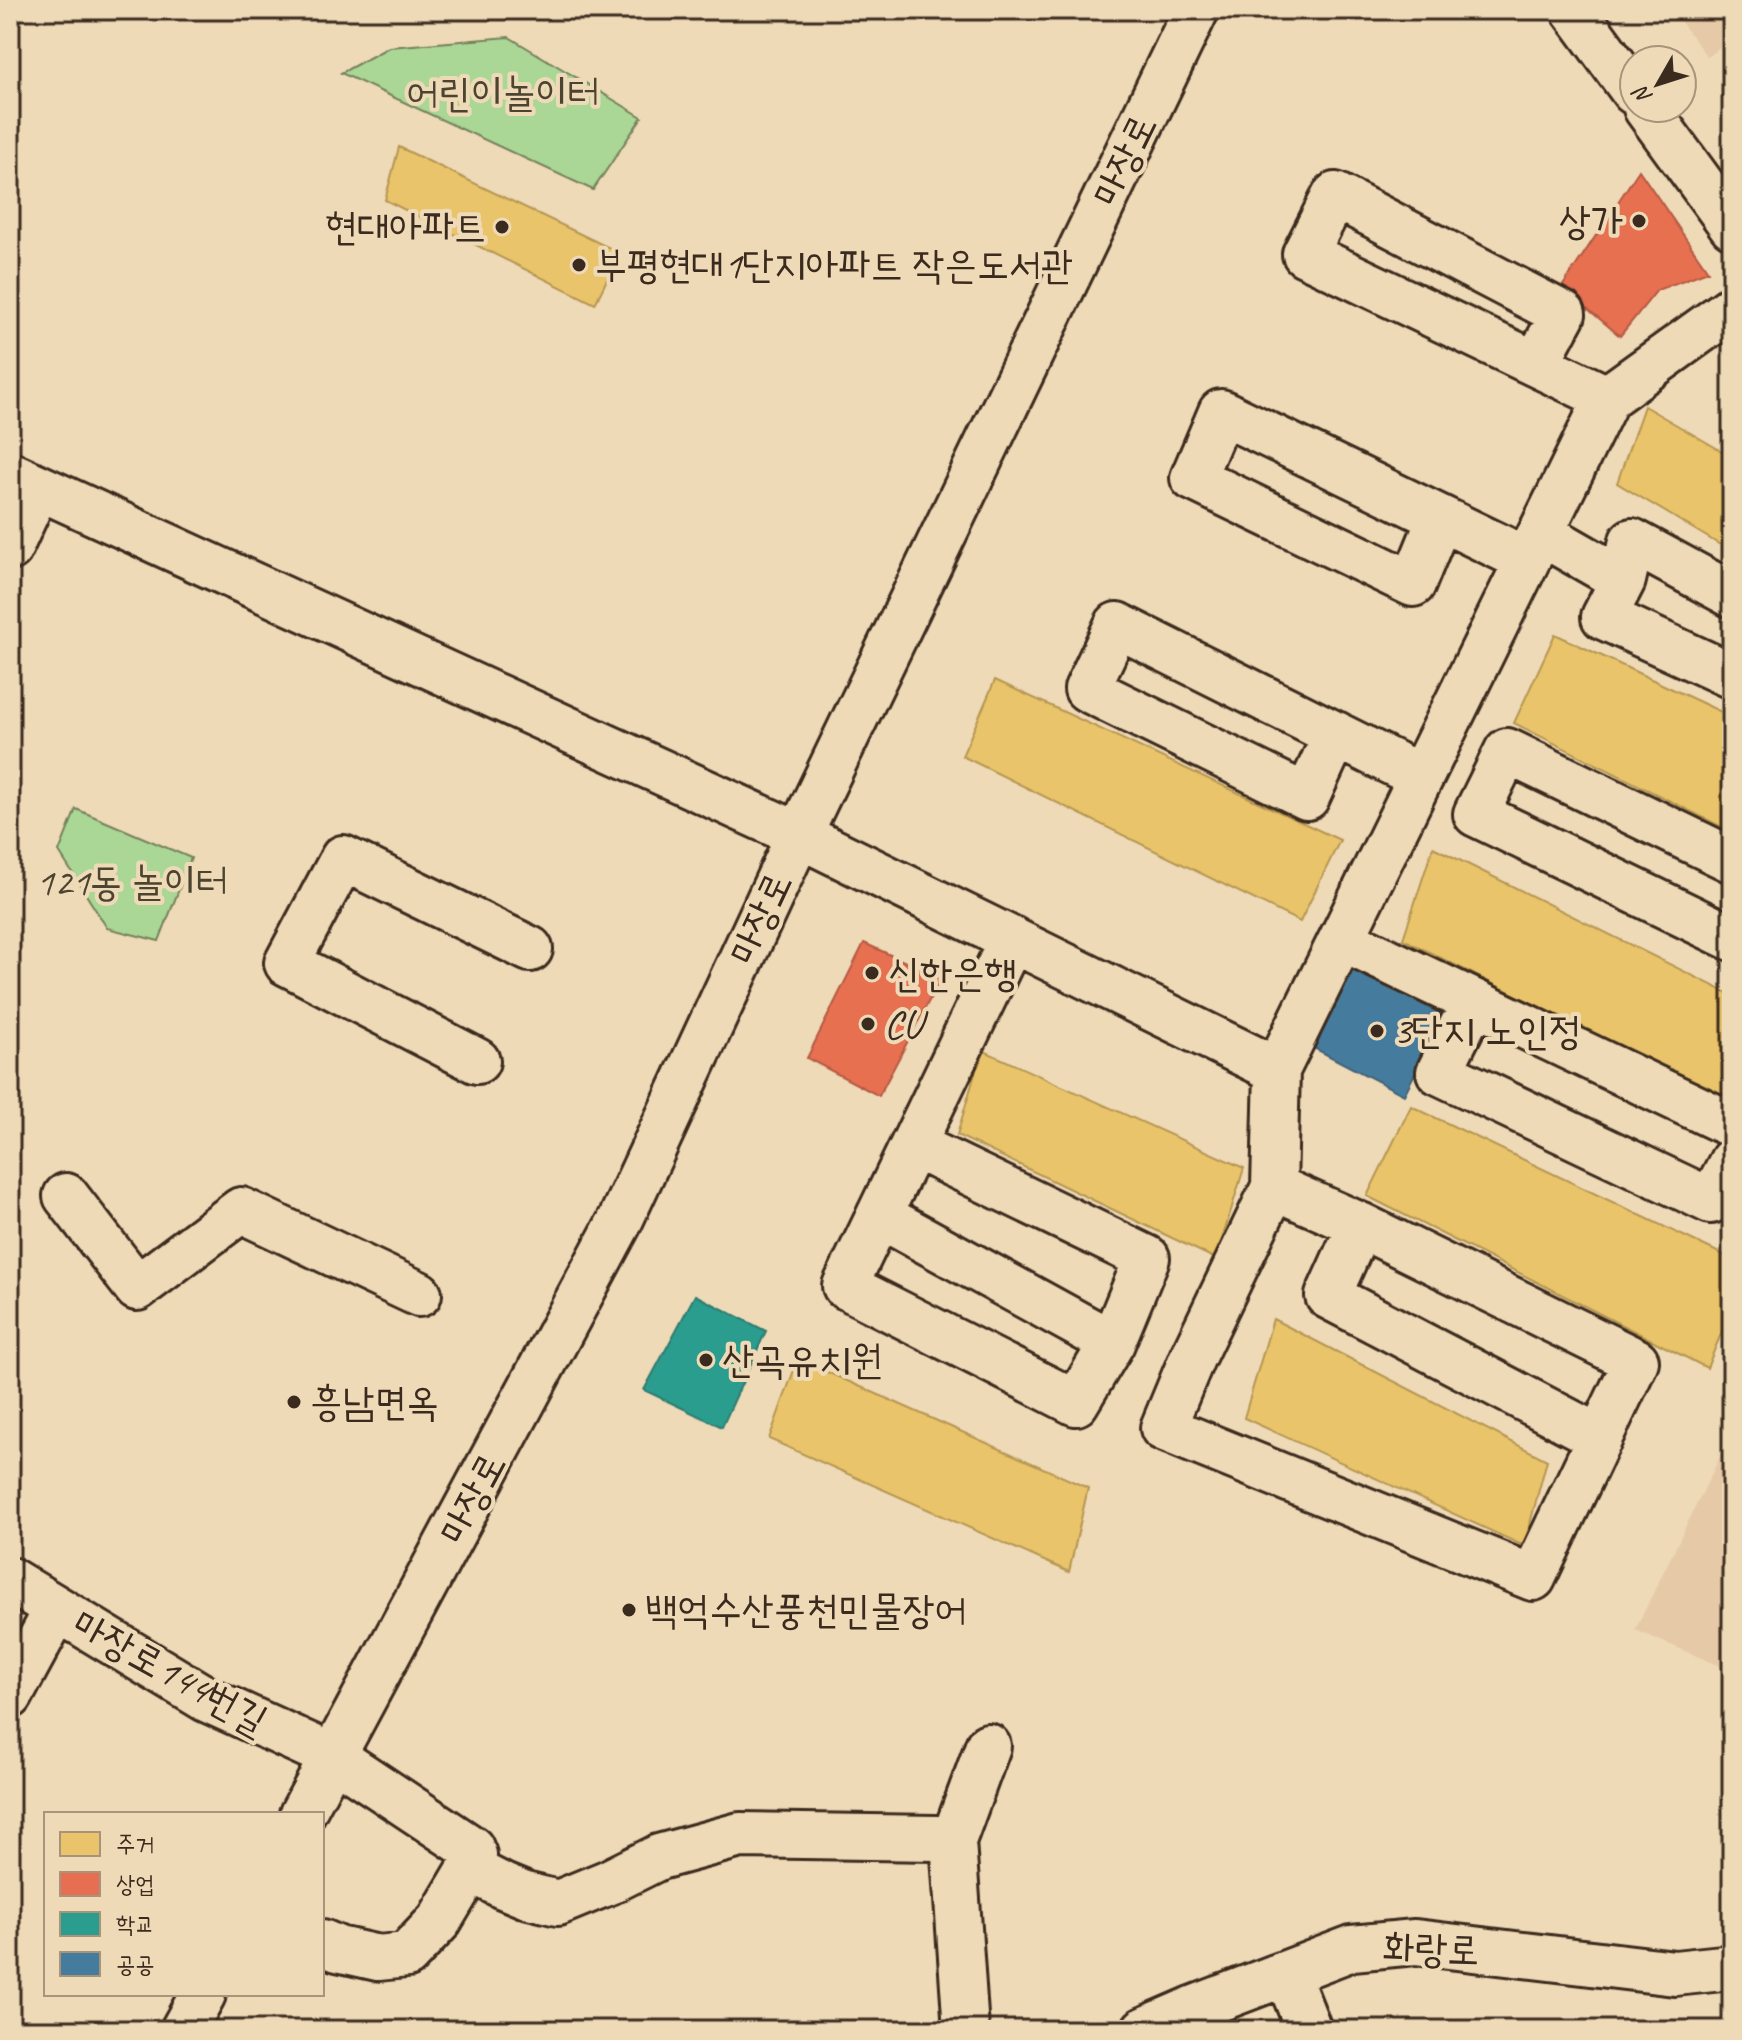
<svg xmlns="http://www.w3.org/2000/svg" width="1742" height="2040" font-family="Caveat,'Poor Story',sans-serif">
	<rect width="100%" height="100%" fill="#efdab8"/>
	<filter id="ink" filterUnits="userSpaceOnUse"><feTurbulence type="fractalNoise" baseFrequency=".0125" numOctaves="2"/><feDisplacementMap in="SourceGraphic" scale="16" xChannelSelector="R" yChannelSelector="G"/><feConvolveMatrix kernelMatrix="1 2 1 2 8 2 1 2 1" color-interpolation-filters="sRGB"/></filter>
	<g filter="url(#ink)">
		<!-- built -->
		<path fill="#e6caa8" d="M1672 10H1732V38L1707 57Z
			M1732 1432V1671L1635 1630Z"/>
		<!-- green -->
		<path fill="#abd796" stroke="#73805a" stroke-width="2" d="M509 37 642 117 593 190 341 73 389 47Z
			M76 809 191 858 159 941 107 928 59 852Z"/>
		<!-- homes -->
		<path fill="#e9c46a" stroke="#b59653" stroke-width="2" d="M399 147 620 253 595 304 385 200Z
			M1644 406 1732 457V552L1617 483Z
			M1555 634 1732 717V832L1514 723Z
			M995 680 1340 840 1300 922 962 756Z
			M1433 847 1732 995V1103L1403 939Z
			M982 1050 1244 1168 1216 1259 957 1135Z
			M1411 1106 1732 1259V1307L1707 1368 1367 1196Z
			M1273 1319 1547 1460 1524 1546 1244 1418Z
			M798 1359 1088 1488 1069 1572 769 1439Z"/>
		<!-- shops -->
		<path fill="#e76f51" stroke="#b35a42" stroke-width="2" d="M1639 170 1708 271 1657 290 1620 336 1562 287Z
			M864 943 941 978 879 1096 807 1058Z"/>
		<!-- schools -->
		<path fill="#2a9d8f" stroke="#2f7a6d" stroke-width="2" d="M695 1295 766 1331 722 1427 644 1390Z"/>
		<!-- public -->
		<path fill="#457b9d" stroke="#426377" stroke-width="2" d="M1349 965 1444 1016 1404 1095 1310 1046Z"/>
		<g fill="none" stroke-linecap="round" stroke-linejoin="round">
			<!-- minor casing -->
			<g stroke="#3b2a1e" stroke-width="50">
				<path id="minor" d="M1574 10 1634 92
					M1646 108 1732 226
					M1536 364 1563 314 1335 195 1305 254 1607 398
					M10 474 799 835 1277 1070 1607 398 1732 308
					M1440 518 1413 584 1193 478 1221 412 1527 560
					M1541 533 1623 580
					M10 548 38 487
					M1732 595 1632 541 1623 580 1604 617 1732 676
					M1336 734 1307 797 1087 689 1117 625 1421 777
					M1732 860 1507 751 1476 814 1732 938
					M1342 939 1732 1125
					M1474 1002 1439 1072 1711 1201 1732 1161
					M477 1061 287 963 343 858 530 949
					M1277 1070 1274 1187 1192 1358 1163 1428 1533 1578 1636 1361 1360 1225 1328 1296 1600 1438
					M913 1145 1147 1258 1112 1343 1076 1403 845 1286 1012 939
					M1274 1187 1360 1225
					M66 1196 137 1288 241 1210 419 1294
					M879 1215 1112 1343
					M10 1580 206 1699 334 1757 471 1848 474 1855 470 1869
					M10 1696 57 1609
					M953 1841 966 2030
					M322 1942 338 1949 378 1958 407 1955 439 1921 470 1869 503 1886 525 1895 558 1903 609 1882 659 1857 740 1835 937 1838 953 1841 988 1746
					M1287 1974 1309 2030
					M1144 2030 1195 2008 1352 1948 1415 1942 1675 1973 1732 1967"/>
			</g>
			<!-- major casing -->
			<g stroke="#3b2a1e" stroke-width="50">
				<path id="major" d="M302 1814 619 1223 799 835 1196 10
					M183 2030 203 1994"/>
			</g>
			<!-- minor -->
			<use href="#minor" stroke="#efdab8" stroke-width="44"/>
			<!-- major -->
			<use href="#major" stroke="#efdab8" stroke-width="44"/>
		</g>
	</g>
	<!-- markers -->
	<g fill="#3b2a1e" stroke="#efdab8" stroke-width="3">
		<circle cx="1639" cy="221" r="8"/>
		<circle cx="502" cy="227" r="8"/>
		<circle cx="579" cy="265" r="8"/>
		<circle cx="872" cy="973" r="8"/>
		<circle cx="868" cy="1024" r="8"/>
		<circle cx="1377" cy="1031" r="8"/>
		<circle cx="706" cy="1360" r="8"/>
		<circle cx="294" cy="1402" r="8"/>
		<circle cx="629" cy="1610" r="8"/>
	</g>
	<g text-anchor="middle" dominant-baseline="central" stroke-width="8" stroke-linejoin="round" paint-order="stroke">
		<!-- park labels -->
		<g font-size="40" fill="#4c4430" stroke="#efdab8">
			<text x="503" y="93">어린이놀이터</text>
			<text x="132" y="882">121동 놀이터</text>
		</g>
		<!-- street labels -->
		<g font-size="40" fill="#3b2a1e" stroke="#efdab8">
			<text transform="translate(1124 160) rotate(-64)">마장로</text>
			<text transform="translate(760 918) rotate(-65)">마장로</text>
			<text transform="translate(472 1498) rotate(-62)">마장로</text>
			<text transform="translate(170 1672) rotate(29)">마장로144번길</text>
			<text transform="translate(1431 1949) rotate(2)">화랑로</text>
		</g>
		<!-- poi labels -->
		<g font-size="40" fill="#3b2a1e" stroke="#efdab8" text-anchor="start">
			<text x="1623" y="221" text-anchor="end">상가</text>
			<text x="486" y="227" text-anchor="end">현대아파트</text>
			<text x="595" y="265">부평현대1단지아파트 작은도서관</text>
			<text x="888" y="973">신한은행</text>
			<text x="884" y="1024">CU</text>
			<text x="1393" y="1031">3단지 노인정</text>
			<text x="722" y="1360">산곡유치원</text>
			<text x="310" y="1402">흥남면옥</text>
			<text x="645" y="1610">백억수산풍천민물장어</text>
		</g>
	</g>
	<!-- margin -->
	<rect width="1742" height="2040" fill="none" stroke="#efdab8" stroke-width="40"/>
	<rect x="20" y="20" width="1702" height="2000" fill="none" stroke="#3b2a1e" stroke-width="3" filter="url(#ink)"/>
	<!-- legend -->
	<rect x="44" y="1812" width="280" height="184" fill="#efdab8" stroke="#a7947a" stroke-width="2"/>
	<rect x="60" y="1832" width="40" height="24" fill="#e9c46a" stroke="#a7947a" stroke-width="2"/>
	<text x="116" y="1852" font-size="24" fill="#3b2a1e">주거</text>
	<rect x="60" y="1872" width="40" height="24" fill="#e76f51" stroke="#a7947a" stroke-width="2"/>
	<text x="116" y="1892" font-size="24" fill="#3b2a1e">상업</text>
	<rect x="60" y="1912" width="40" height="24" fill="#2a9d8f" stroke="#a7947a" stroke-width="2"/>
	<text x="116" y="1932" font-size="24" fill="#3b2a1e">학교</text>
	<rect x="60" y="1952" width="40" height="24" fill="#457b9d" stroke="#a7947a" stroke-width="2"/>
	<text x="116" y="1972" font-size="24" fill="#3b2a1e">공공</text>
	<!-- north arrow -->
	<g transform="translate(1658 84) rotate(231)"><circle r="38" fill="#efdab8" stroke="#a7947a" stroke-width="2"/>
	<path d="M0-6L14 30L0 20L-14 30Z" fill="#3b2a1e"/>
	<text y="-12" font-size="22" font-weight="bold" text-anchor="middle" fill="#3b2a1e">N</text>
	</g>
</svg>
